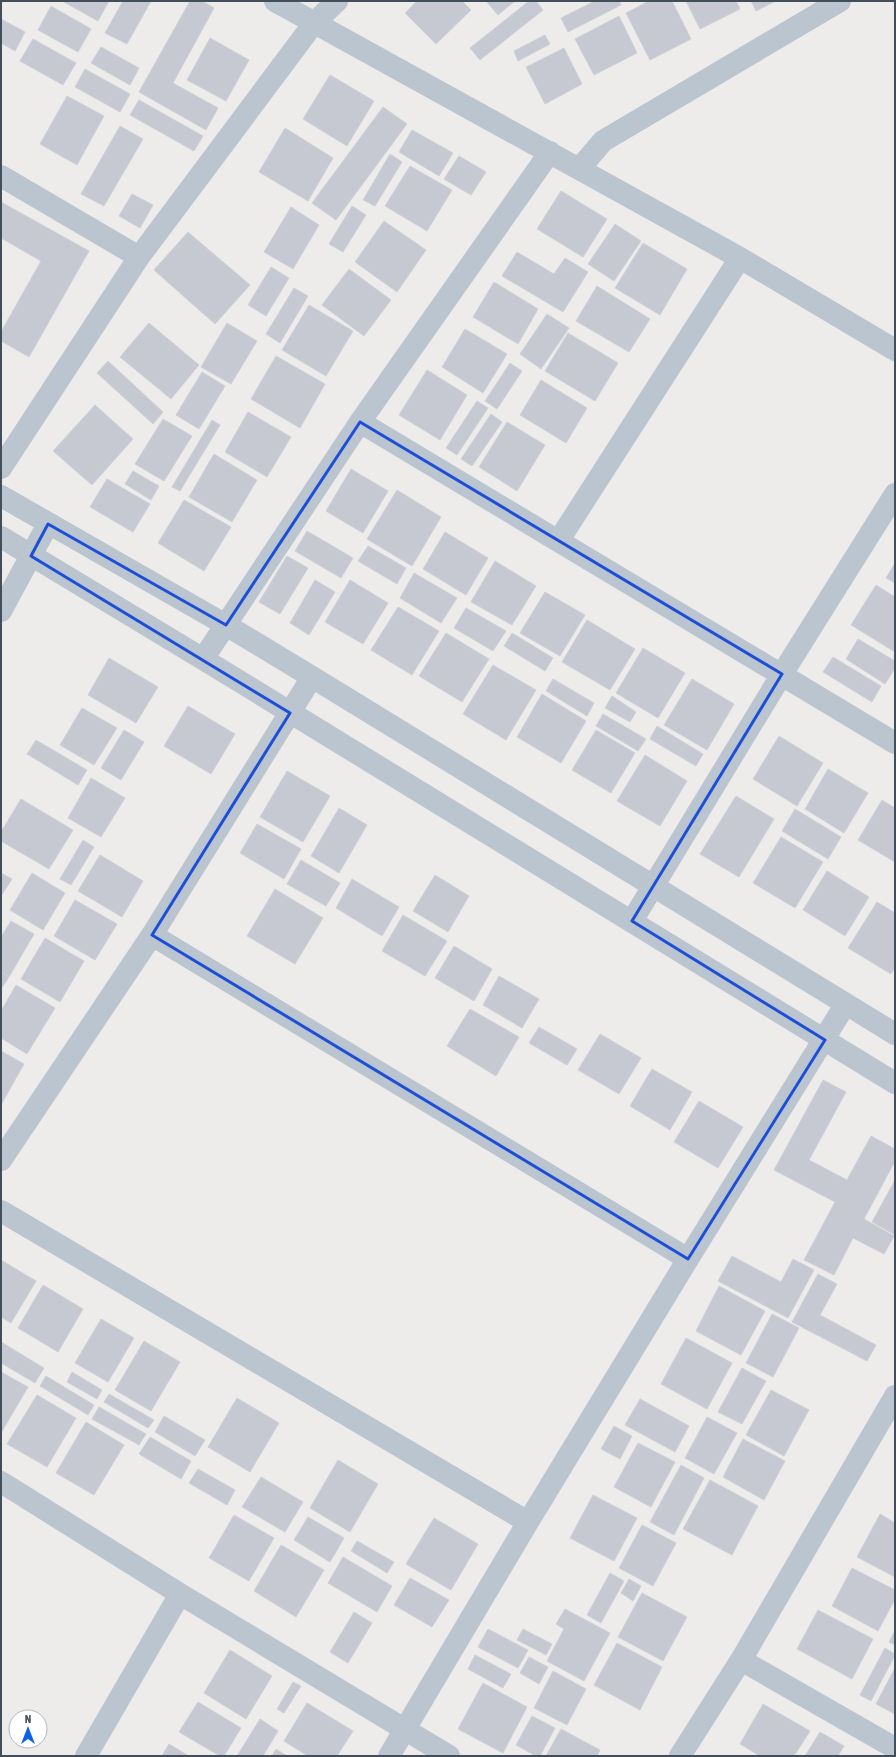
<svg xmlns="http://www.w3.org/2000/svg" width="896" height="1757" font-family="'Asap Condensed',sans-serif">
	<rect width="100%" height="100%" fill="#eeebeb"/>
	<!-- building -->
	<path fill="#c6c9d2" stroke="#ced1d8" d="M62 1H109L98 21Z
		M123 1H151L127 44 105 33Z
		M190 1H202L214 8 173 83 218 108 206 130 139 92Z
		M417 1H462L471 10 436 44 405 13Z
		M486 1H515L498 15Z
		M529 1H536L543 10 480 60 470 48Z
		M595 1H619L621 5 568 32 561 18Z
		M649 1H672L691 39 650 60 626 13Z
		M686 1H736L740 9 700 29Z
		M751 1H776L756 11Z
		M51 6 91 29 78 52 38 30Z
		M619 16 637 53 594 75 575 39Z
		M1 19 25 32 15 51 1 43Z
		M545 35 550 44 518 61 514 51Z
		M210 38 249 60 226 101 187 80Z
		M33 39 76 63 63 85 20 61Z
		M101 47 139 68 130 85 91 63Z
		M564 48 582 84 545 104 526 67Z
		M85 69 130 94 120 112 75 87Z
		M330 75 374 101 347 146 303 119Z
		M67 96 104 116 77 165 40 144Z
		M139 100 203 136 194 151 130 115Z
		M383 107 407 124 336 220 312 203Z
		M120 126 143 139 104 206 81 194Z
		M285 128 333 158 308 201 259 172Z
		M412 130 453 153 439 176 399 152Z
		M390 154 402 162 375 206 363 200Z
		M459 156 486 172 471 195 444 179Z
		M410 166 452 190 427 231 385 206Z
		M561 191 607 219 583 257 537 229Z
		M132 194 153 205 140 228 119 216Z
		M1 202 89 251 29 357 1 341V332L41 261 1 238Z
		M352 206 366 215 343 252 329 244Z
		M291 207 319 225 293 269 264 252Z
		M384 221 426 250 397 292 355 262Z
		M615 224 641 241 614 281 588 264Z
		M188 232 250 285 215 324 154 270Z
		M643 243 687 269 660 315 615 288Z
		M517 252 554 274 565 258 588 272 563 312 502 276Z
		M271 267 289 278 266 316 248 305Z
		M349 269 391 300 364 336 322 305Z
		M494 282 538 309 518 344 473 317Z
		M597 286 650 319 629 352 576 321Z
		M294 288 308 296 280 343 266 334Z
		M309 305 353 331 326 376 282 350Z
		M547 314 569 328 541 369 520 354Z
		M149 323 199 365 171 399 120 357Z
		M227 323 257 341 231 384 201 367Z
		M465 329 507 354 483 393 442 367Z
		M568 333 618 363 595 401 545 371Z
		M276 356 325 384 300 428 251 399Z
		M108 361 163 412 153 424 97 373Z
		M510 363 522 371 497 409 485 401Z
		M427 370 467 395 440 440 399 415Z
		M202 372 225 386 199 429 176 415Z
		M541 380 587 408 566 443 520 415Z
		M477 401 488 408 457 455 446 448Z
		M95 405 133 439 92 485 53 451Z
		M248 412 291 437 267 477 225 452Z
		M491 414 502 422 472 466 461 459Z
		M163 419 192 436 164 481 135 464Z
		M212 420 220 425 180 491 172 487Z
		M507 422 545 445 517 491 479 467Z
		M214 454 257 480 232 522 189 497Z
		M351 469 388 491 363 533 326 511Z
		M133 471 159 486 151 500 125 484Z
		M107 479 150 504 133 532 90 507Z
		M397 490 441 517 412 566 367 539Z
		M184 500 231 527 204 571 158 543Z
		M307 531 353 558 341 578 295 551Z
		M445 532 488 558 466 595 423 569Z
		M368 546 406 568 397 584 358 561Z
		M287 556 308 568 280 614 259 602Z
		M495 561 536 586 512 625 471 602Z
		M895 563V583L886 578Z
		M414 573 457 598 441 623 400 598Z
		M315 580 335 592 309 635 290 623Z
		M350 580 388 603 363 644 325 622Z
		M876 585 895 597V652L851 625Z
		M545 592 585 615 560 656 520 633Z
		M398 607 439 631 412 675 371 650Z
		M466 608 506 631 493 651 454 628Z
		M587 620 635 649 610 690 562 662Z
		M446 633 489 659 462 702 419 676Z
		M512 633 553 658 545 671 504 646Z
		M858 639 895 661V668L885 684 846 659Z
		M643 648 685 673 658 718 616 693Z
		M833 657 881 686 872 702 823 672Z
		M109 658 158 687 136 723 88 695Z
		M493 665 536 690 506 740 463 714Z
		M553 679 594 703 587 716 546 691Z
		M692 679 734 704 707 750 664 725Z
		M542 694 586 721 561 763 517 737Z
		M612 696 636 712 630 722 605 708Z
		M188 706 235 734 211 774 164 746Z
		M82 708 117 728 94 765 60 745Z
		M603 714 646 739 638 751 596 726Z
		M657 726 703 754 696 766 650 739Z
		M124 730 144 742 121 780 101 768Z
		M596 730 635 753 611 793 572 770Z
		M779 736 823 763 797 806 753 779Z
		M36 740 87 770 78 785 27 754Z
		M645 755 687 781 660 826 617 801Z
		M828 769 868 793 844 833 805 809Z
		M287 771 330 796 303 842 260 817Z
		M91 778 125 798 101 837 68 818Z
		M736 796 774 819 739 877 700 854Z
		M21 799 73 830 49 869 1 841V832Z
		M882 800 895 808V862L858 840Z
		M339 808 367 825 339 873 311 856Z
		M795 809 841 837 828 859 782 831Z
		M257 824 301 849 284 879 240 853Z
		M781 837 823 862 795 908 753 883Z
		M83 840 94 847 71 885 60 879Z
		M100 855 143 881 122 917 78 891Z
		M301 860 340 883 326 906 287 884Z
		M827 871 869 897 845 936 803 910Z
		M1 873 12 879 1 896Z
		M32 873 65 893 43 930 10 910Z
		M435 875 469 896 448 932 413 911Z
		M352 879 399 907 382 936 336 908Z
		M275 889 323 918 295 964 247 936Z
		M75 900 117 924 95 960 54 936Z
		M877 902 895 913V967L891 974 848 948Z
		M403 915 447 941 425 976 382 951Z
		M11 921 34 934 9 977 1 972V937Z
		M45 938 84 961 60 1002 21 979Z
		M454 946 492 969 474 1001 435 978Z
		M1 972 9 977 1 989Z
		M499 976 539 999 522 1028 483 1005Z
		M16 985 55 1008 27 1054 1 1038V1011Z
		M470 1009 519 1037 496 1076 447 1046Z
		M539 1027 577 1049 567 1065 529 1043Z
		M600 1034 641 1058 619 1094 578 1070Z
		M1 1051 24 1064 1 1105Z
		M652 1069 692 1092 670 1130 630 1106Z
		M823 1080 846 1092 809 1160 847 1180 871 1136 895 1149V1161L864 1219 894 1236 884 1254 853 1238 834 1275 804 1260 835 1202 774 1170Z
		M699 1101 743 1127 718 1168 674 1142Z
		M895 1180V1235L872 1222Z
		M732 1256 781 1282 793 1259 814 1270 788 1318 718 1281Z
		M1 1260 36 1281 11 1323 1 1317Z
		M818 1274 837 1284 820 1315 876 1345 867 1361 792 1322Z
		M43 1285 83 1309 58 1352 18 1328Z
		M719 1286 765 1311 741 1355 696 1331Z
		M772 1314 799 1328 773 1377 746 1363Z
		M101 1319 134 1338 108 1382 75 1363Z
		M686 1338 732 1363 707 1409 661 1384Z
		M144 1341 180 1362 151 1411 115 1390Z
		M1 1342 44 1368 35 1383 1 1363Z
		M742 1368 766 1381 742 1424 718 1412Z
		M1 1372 28 1387 1 1433Z
		M72 1372 102 1390 97 1399 67 1382Z
		M46 1376 94 1405 88 1415 40 1386Z
		M771 1390 809 1410 784 1456 746 1435Z
		M109 1394 154 1420 148 1428 104 1402Z
		M37 1395 76 1418 47 1467 7 1444Z
		M237 1398 279 1423 250 1472 208 1447Z
		M640 1399 689 1426 675 1452 625 1425Z
		M99 1407 146 1434 139 1445 92 1419Z
		M164 1416 205 1440 195 1456 155 1432Z
		M707 1417 737 1433 714 1474 685 1458Z
		M86 1422 124 1445 94 1495 56 1473Z
		M614 1426 632 1436 620 1459 601 1449Z
		M150 1437 191 1461 181 1479 139 1454Z
		M743 1439 785 1461 764 1500 723 1477Z
		M638 1443 675 1462 651 1507 614 1487Z
		M338 1460 378 1484 350 1532 310 1508Z
		M681 1465 704 1478 674 1535 650 1522Z
		M198 1469 235 1490 227 1505 189 1483Z
		M261 1477 303 1502 285 1532 242 1507Z
		M710 1480 758 1506 732 1555 683 1529Z
		M593 1495 637 1518 614 1561 570 1538Z
		M880 1514 895 1523V1577L857 1557Z
		M234 1515 274 1538 249 1581 209 1558Z
		M308 1517 344 1538 330 1562 294 1540Z
		M434 1518 478 1544 451 1590 406 1564Z
		M642 1525 676 1543 653 1586 619 1568Z
		M357 1541 394 1562 387 1573 351 1551Z
		M281 1545 324 1570 296 1617 254 1591Z
		M343 1557 392 1586 377 1612 328 1583Z
		M852 1568 895 1590V1599L878 1631 832 1606Z
		M610 1573 624 1581 601 1623 587 1615Z
		M410 1578 449 1600 432 1627 394 1605Z
		M629 1579 641 1586 633 1601 621 1593Z
		M642 1593 687 1617 663 1661 618 1637Z
		M565 1609 610 1633 584 1681 547 1661 564 1629 556 1624Z
		M818 1610 873 1639 852 1679 797 1649Z
		M354 1612 372 1623 348 1663 330 1652Z
		M488 1629 528 1650 518 1668 478 1647Z
		M523 1629 552 1644 546 1655 517 1640Z
		M895 1630V1645L889 1642Z
		M617 1643 662 1667 640 1710 594 1685Z
		M885 1648 895 1654V1655L871 1701 860 1695Z
		M230 1650 272 1676 246 1719 204 1693Z
		M475 1655 511 1674 503 1688 468 1669Z
		M529 1657 548 1667 539 1684 520 1673Z
		M895 1668V1714L876 1704Z
		M553 1671 586 1689 567 1725 534 1708Z
		M293 1682 301 1686 284 1713 277 1709Z
		M483 1683 527 1707 503 1753 458 1729Z
		M198 1702 241 1728 224 1756H220L179 1732Z
		M307 1703 353 1731 337 1756H308L284 1741Z
		M763 1704 810 1731 794 1756H760L740 1744Z
		M532 1716 555 1728 540 1756H536L516 1745Z
		M260 1719 278 1731 263 1756H237Z
		M561 1729 600 1750 597 1756H546Z
		M820 1732 844 1746 838 1756H805Z
		M169 1744 189 1756H162Z
		M276 1749 287 1756H272Z"/>
	<g fill="none" stroke-linecap="round" stroke-linejoin="round">
		<!-- street -->
		<path stroke="#bac5cf" stroke-width="22" d="M275 1 740 258 895 350
			M579 169 603 141 840 1
			M1 176 139 257
			M360 422 895 743
			M1 468 139 257 314 23 337 1
			M1 496 226 625 312 677 895 1034
			M1 537 203 659 895 1083
			M559 540 740 258
			M1 611 48 524
			M203 659 360 422 550 152
			M632 921 782 674 895 494
			M152 935 688 1259
			M1 1160 152 935 312 677
			M1 1211 528 1522
			M1 1482 180 1594 449 1756
			M741 1660 895 1748
			M86 1756 180 1594
			M389 1756 528 1522 688 1259 845 1005
			M680 1756 741 1660 895 1396"/>
	</g>
	<!-- marked area -->
	<path fill="none" stroke="#1d4ed8" stroke-width="3" stroke-linejoin="round" d="M360 422 782 674 632 921 825 1040 688 1259 152 935 290 713 31 556 48 524 226 625Z"/>
	<!-- border -->
	<rect width="896" height="1757" fill="none" stroke="#424e5a" stroke-width="4"/>
	<!-- north arrow -->
	<g transform="translate(28 1729)"><circle r="19" fill="#ffffff" stroke="#b3b8bd"/>
	<path d="M0-3L7 15L0 10L-7 15Z" fill="#0c61e7"/>
	<text y="-6" font-size="11" font-weight="bold" text-anchor="middle" fill="#424e5a">N</text>
	</g>
</svg>
